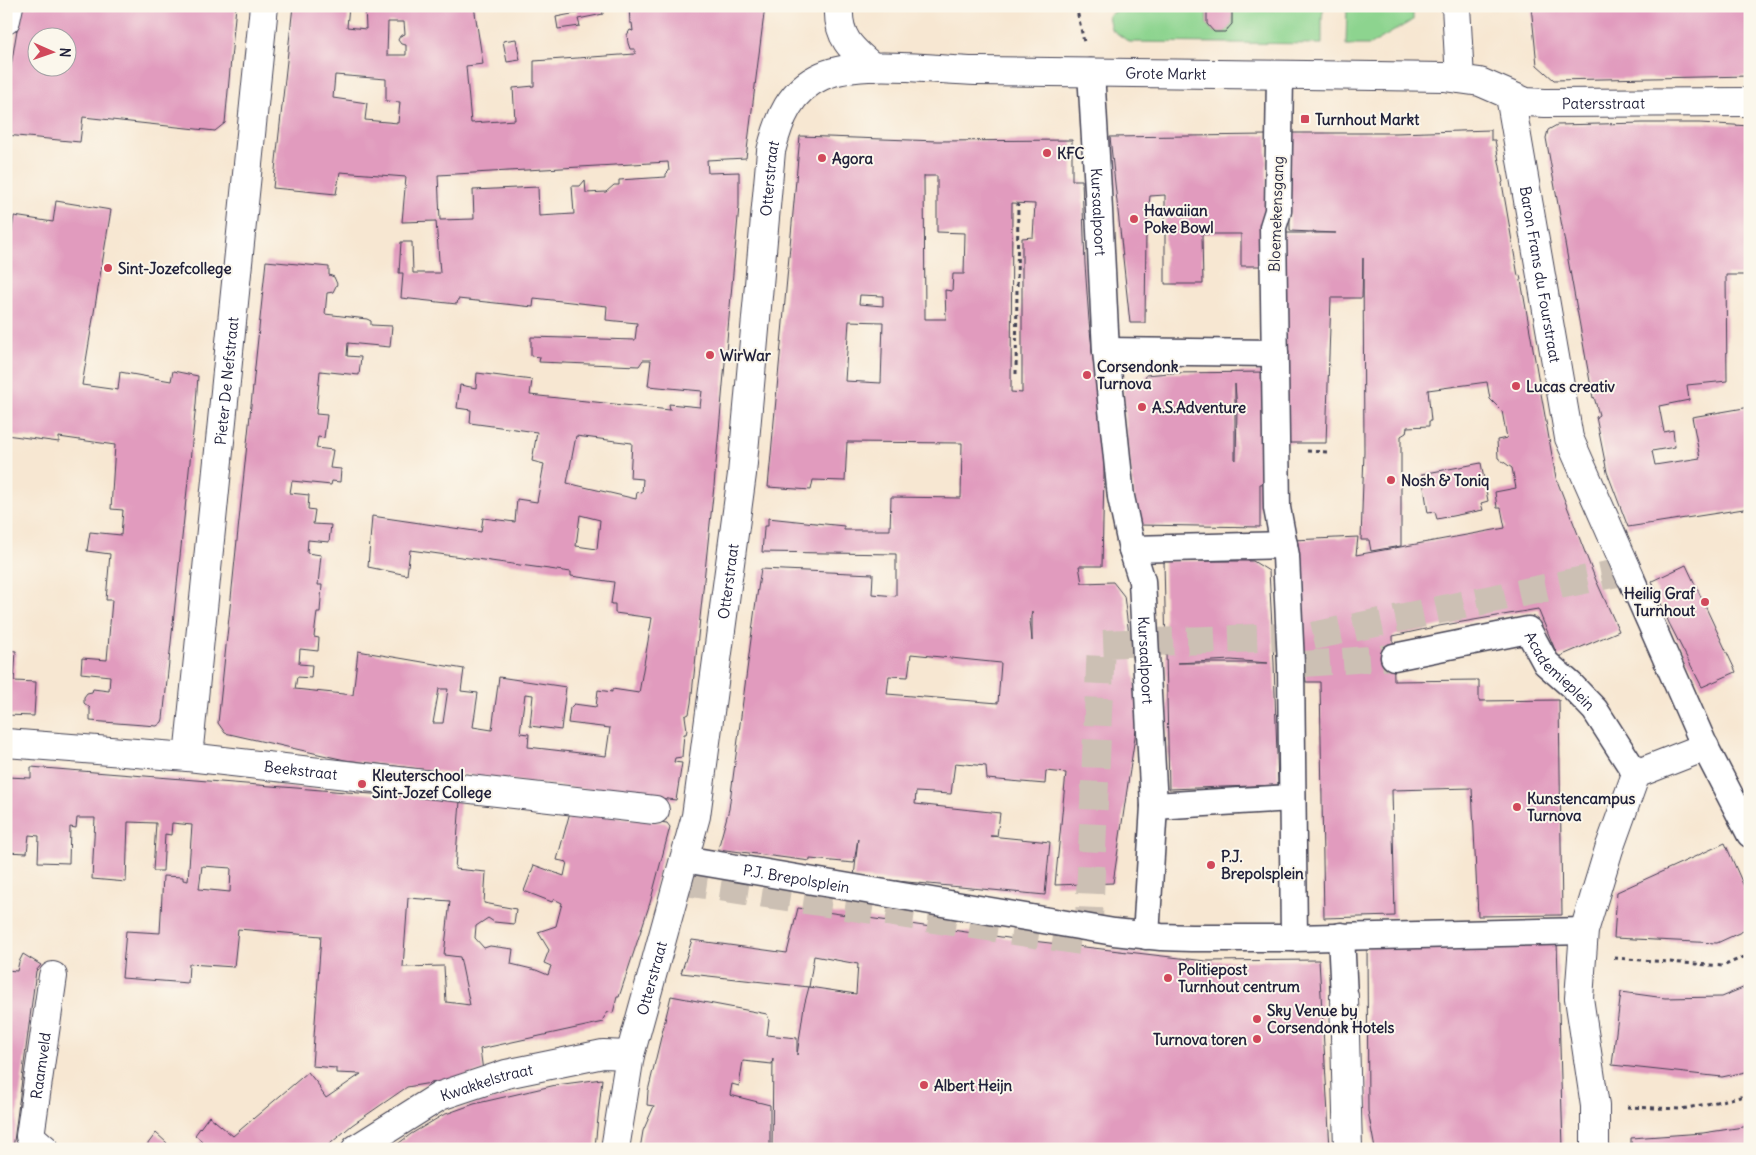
<svg xmlns="http://www.w3.org/2000/svg" width="1756" height="1155" font-family="Delius,sans-serif">
	<rect width="100%" height="100%" fill="#fbf7ec"/>
	<filter id="ink" filterUnits="userSpaceOnUse"><feTurbulence type="fractalNoise" baseFrequency=".02" numOctaves="2"/><feDisplacementMap in="SourceGraphic" scale="10" xChannelSelector="R" yChannelSelector="G"/><feConvolveMatrix kernelMatrix="1 2 1 2 8 2 1 2 1" color-interpolation-filters="sRGB"/></filter>
	<filter id="wash" filterUnits="userSpaceOnUse"><feTurbulence type="fractalNoise" baseFrequency=".0096" numOctaves="4" result="noise"/><feDisplacementMap in="SourceGraphic" scale="20" xChannelSelector="R" yChannelSelector="G"/><feGaussianBlur stdDeviation="1.12" result="paint"/><feColorMatrix in="noise" values="0 0 0 0 0 0 0 0 0 0 0 0 0 0 0 0 0 1.4 0 .05"/><feComposite in="paint" operator="in"/></filter>
	<g filter="url(#wash)">
		<rect width="100%" height="100%" fill="#f7e7d2"/>
		<!-- green -->
		<path fill="#8dd48f" stroke="#587b65" d="M1122 6H1206L1207 24 1214 32H1225L1232 24V8C1246 2 1261 9 1274 10L1277 6H1324L1322 17V44L1129 42 1111 29 1108 16Z
			M1347 6H1413V20L1370 45H1346Z"/>
		<g id="blocks">
			<!-- building -->
			<path fill="#e19bbe" fill-rule="evenodd" d="M21 6H236L225 123 215 131 83 117 80 142 6 135V96ZM38 38H68V68H38Z
				M293 6H349L347 27 366 29 365 6H474L483 64 466 66 471 123 515 120 513 88 534 86V61L635 54V49H630L628 43 627 35 630 30 633 31 632 23H630L629 6H765L746 158 707 160 708 173 739 172V206L714 486 691 703 689 714 685 716 687 730 686 734H684L682 757 675 758 674 762 682 763 676 800 345 760 225 733 218 723 266 261 329 267V275L334 277 337 284 333 292 327 293 325 314 367 319 371 321V325L392 326 390 347 348 343 347 356 361 357 359 375 320 371 316 414 327 415 324 438 318 437 316 448 333 450 330 468 341 469 340 482 332 481 331 485 292 481 290 493 309 495 308 509 315 510 313 524 331 525 329 542 308 540 307 553 321 555 318 585H322L320 612H317L314 637 319 638 318 651 300 649 299 664 312 665 311 678 297 677 295 689 353 695 358 651 464 669 461 691 478 693 473 727 492 730 499 677 566 687 561 730 530 726 533 695 525 694 520 733 529 734 528 747 606 756 610 728 568 723 570 708 574 704 596 707 598 690 612 692V689L639 693 652 618 615 613V604H611L614 582 571 576V572L410 550 407 575 368 567 372 516 481 532 483 518 515 522 517 499 537 502 544 464 532 461 537 432 470 423 471 410 457 408 460 385 476 388 477 373 532 380 530 395 670 410 669 404 700 407 702 391 648 386 651 360H643L639 366 539 362 540 357 531 356V337L635 340 637 323 606 320 607 306 534 298 533 307 458 299 457 304 401 298 403 273H399L401 242H412L413 273H440L436 221 402 222 406 177 340 172 336 194 273 188ZM388 22H404L405 34 400 36 398 40 401 44 406 45V55H387ZM335 75 386 79V101L400 102 398 123 365 120 367 103 333 98ZM668 162 669 171 666 174V177L619 180V185H614L606 192 586 193 585 180 580 186H572L574 214 539 216 538 187 473 190 474 219 440 220 438 175ZM576 436 632 443 630 478 643 479 642 493 637 492 636 499 567 483ZM580 515 600 520 597 549 576 546ZM439 689H448L443 723H433Z
				M576 6H602L603 14 578 19 580 26 558 29 556 17 577 13Z
				M1207 6H1237L1232 8V24L1225 32H1214L1207 24Z
				M1261 6H1277L1274 10 1264 9Z
				M1531 6H1750V76L1554 80 1537 65Z
				M516 39 520 60 507 62 503 41Z
				M1643 123H1700L1750 126V238H1747L1749 275H1726L1727 381 1687 385 1689 400 1659 406 1664 432 1673 430 1675 447 1652 451 1655 465 1700 458 1692 417 1750 407V508L1628 527 1607 472 1596 417 1599 415 1594 397 1593 398 1546 138 1548 130 1557 125Z
				M1491 130V140H1495L1503 182 1502 183 1518 276 1520 275 1556 478 1595 578 1619 631 1558 657 1538 609 1439 626 1393 636 1394 681 1479 680V701L1559 700 1562 915 1478 916 1472 788 1392 790 1395 916 1324 918 1320 682H1306L1299 620 1293 540 1358 537 1356 555 1505 528 1501 508H1497L1495 492 1516 488 1512 468 1498 458 1497 440 1507 438 1502 411 1490 399 1487 382 1428 390 1431 421H1429V426L1407 427 1406 433 1401 436V546L1371 551 1369 540H1361L1364 452 1363 258 1362 298H1331L1326 443H1284L1283 233H1336L1290 231 1289 133H1396Z
				M1267 135 1266 266H1241V234H1205L1202 235 1203 284H1165V195L1150 196 1146 231 1145 323H1130L1110 137Z
				M800 136 937 141 1072 140V180H1082L1085 264 1089 321 1093 358 1105 429 1102 566H1079L1082 583 1113 582 1124 596 1139 710 1113 883 1055 885 1066 773 1046 771 1045 784 987 779 986 766 955 763 951 794 916 792 915 804 1000 813 997 836H990L1050 842 1045 895 854 877 858 838 854 863 810 859V861L718 849 729 809 755 608 761 569 873 574 872 594 896 596V554L762 552 764 529V526H768V518L844 526V530H890L891 497 961 498 962 443 847 442 845 481 813 480 811 490 768 487ZM924 176H937V232L965 233 964 274H953L952 291 945 290 946 319H925ZM1012 203 1035 204 1033 237 1022 238V393L1011 392ZM860 295 883 296V306L859 304ZM849 321 883 322 881 383 845 381ZM1032 612V641L1030 621ZM911 654 1001 663 998 703 887 694 889 676 908 677Z
				M56 201 111 210 82 385 118 390 120 372 171 381 173 371 198 376 196 404 163 719 162 722 157 726 90 721V708L84 703V697L87 693 92 692 93 689 109 691 110 676 81 673 82 658 107 660 112 600H106L110 554 87 551 90 532 121 535 123 510 111 509 115 445 59 437V442L6 435V270L14 216 53 222Z
				M1267 372 1268 483 1260 484V527L1138 525 1128 446 1123 384 1145 383 1146 375 1169 373ZM1235 384 1237 409 1236 460H1235Z
				M1481 463 1488 501 1481 503 1483 510 1437 519 1435 512 1428 513 1422 474Z
				M1164 561H1253L1269 571 1274 663 1278 785 1169 789ZM1231 660 1268 663H1177Z
				M1686 565 1736 672 1702 687 1669 623 1652 581Z
				M6 650 16 651 14 681 36 682 34 716 6 715Z
				M31 767 460 801 455 869 486 872 484 903 516 909 514 924 494 922 488 918 476 926 475 938 484 948 490 946 513 949 511 964 536 970 548 975 551 966 544 963 549 950 538 932 556 926 562 903 554 899 552 902 524 891 534 865 564 876 567 862 557 860 570 812 667 823 670 827 650 903 619 997H617L613 1013 608 1012 603 1019 604 1022 480 1049 483 1071 449 1080 407 1087 352 1125 324 1149H194L202 1141 195 1135 209 1116 233 1136 308 1072 320 1087 319 1088 326 1098 361 1074 336 1073V1068L312 1066 321 936 238 929 234 967 189 964 188 983 122 978 126 931 160 933 163 876 183 877V880L188 881 192 825 172 823 171 835 165 834 163 871H153L156 823 128 822 126 882 92 879 95 818H77L76 828 70 827 69 863 38 862 39 836 29 835 27 853 6 852V777L31 778ZM202 866 231 868 230 892 199 889ZM408 898 450 901 444 955 460 957 470 1005 446 1002 444 966 403 967Z
				M1725 843 1750 900V928L1717 943 1614 938 1617 892Z
				M798 908 1015 939 1206 961 1319 960 1330 1149H772L773 1058 772 1064 743 1061 739 1086 732 1084 730 1095 770 1105V1149H640L643 1131 654 1106 647 1105 648 1091 671 996 767 1014 769 1020 767 1035 797 1038V1055L804 1006 809 987 856 994 858 964 814 956 809 987 681 973 692 940 787 953Z
				M1557 941 1563 1149H1375L1368 1111 1367 947Z
				M23 954 41 965 36 971 13 1149H6V970L17 971 19 962Z
				M1750 985V1071L1722 1077 1612 1065 1621 992 1665 998 1721 997Z
				M602 1079 595 1147 591 1146V1149H391L411 1134 443 1115 474 1104 556 1085Z
				M1750 1126V1149H1631V1138L1703 1133Z
				M156 1133 167 1143 163 1149H144Z"/>
		</g>
	</g>
	<g filter="url(#ink)">
		<use href="#blocks" fill-opacity="0" stroke="#424052" stroke-width="1"/>
		<g fill="none" stroke-linecap="round" stroke-linejoin="round">
			<!-- pedestrian-tunnel -->
			<path stroke="#ccc0b4" stroke-width="26" stroke-dasharray="26 13" stroke-linecap="butt" d="M1304 664 1394 657"/>
			<!-- minor-tunnel -->
			<path stroke="#ccc0b4" stroke-width="28" stroke-dasharray="28 14" stroke-linecap="butt" d="M679 881 1088 942 1101 644 1313 636 1627 571"/>
			<!-- pedestrian casing -->
			<g stroke="#424052" stroke-width="29">
				<g id="pedestrian">
					<path id="s1" d="M1091 72 1098 190 1106 351 1121 497 1132 549 1142 581 1154 806 1146 936"/>
					<path d="M1280 75 1278 211 1273 227 1277 508 1286 556 1291 665 1294 938"/>
					<path d="M1106 351 1275 353"/>
					<path d="M1132 549 1284 545"/>
					<path d="M1630 576 1705 747 1750 834"/>
					<path id="s2" d="M1394 657 1528 630 1546 663 1571 685 1595 710 1636 774"/>
					<path d="M1154 806 1292 798"/>
					<path id="s3" d="M684 859 1114 932 1161 937 1191 938H1294L1584 931"/>
					<path d="M1341 936 1344 997"/>
				</g>
			</g>
			<!-- minor casing -->
			<g stroke="#424052" stroke-width="30">
				<g id="minor">
					<path d="M1456 6 1460 79"/>
					<path d="M6 20 9 6"/>
					<path id="s4" d="M1510 96 1569 438 1630 576"/>
					<path id="s5" d="M6 743 188 757 655 810"/>
					<path id="s6" d="M188 757 264 6"/>
					<path d="M1344 997 1348 1149"/>
					<path id="s7" d="M45 1149 30 1136 53 976"/>
					<path id="s8" d="M356 1149 440 1096 506 1074 603 1054 630 1055"/>
					<path d="M1595 1149V1106L1579 998 1584 931 1609 849 1636 774 1705 747"/>
				</g>
			</g>
			<!-- tertiary casing -->
			<g stroke="#424052" stroke-width="30">
				<g id="tertiary">
					<path d="M839 6C837 37 851 49 873 67"/>
					<path id="s9" d="M615 1149 630 1055 696 816 742 474 771 151C779 119 790 90 822 76 859 59 933 70 976 71 1132 72 1288 75 1444 77L1480 82 1526 102 1545 103 1750 102"/>
				</g>
			</g>
			<!-- path -->
			<path stroke="#424052" stroke-width="3" stroke-dasharray="4 4" stroke-linecap="butt" d="M1076 6 1084 42
				M1016 374 1018 204
				M1307 451 1327 452
				M1614 958 1723 966 1750 954
				M1627 1107 1682 1109 1750 1095"/>
			<!-- pedestrian -->
			<use href="#pedestrian" stroke="#fff" stroke-width="26"/>
			<!-- minor -->
			<use href="#minor" stroke="#fff" stroke-width="28"/>
			<!-- tertiary -->
			<use href="#tertiary" stroke="#fff" stroke-width="28"/>
		</g>
	</g>
	<!-- markers -->
	<g fill="#d1495b" stroke="#fbf7ec" stroke-width="2">
		<rect x="1300" y="114" width="10" height="10" rx="2.5"/>
		<circle cx="1047" cy="153" r="5"/>
		<circle cx="822" cy="158" r="5"/>
		<circle cx="1134" cy="219" r="5"/>
		<circle cx="108" cy="268" r="5"/>
		<circle cx="710" cy="355" r="5"/>
		<circle cx="1087" cy="375" r="5"/>
		<circle cx="1516" cy="386" r="5"/>
		<circle cx="1142" cy="407" r="5"/>
		<circle cx="1391" cy="480" r="5"/>
		<circle cx="1705" cy="602" r="5"/>
		<circle cx="362" cy="784" r="5"/>
		<circle cx="1517" cy="807" r="5"/>
		<circle cx="1211" cy="865" r="5"/>
		<circle cx="1168" cy="978" r="5"/>
		<circle cx="1257" cy="1019" r="5"/>
		<circle cx="1257" cy="1039" r="5"/>
		<circle cx="924" cy="1085" r="5"/>
	</g>
	<g text-anchor="middle" dominant-baseline="central" stroke-width="4" stroke-linejoin="round" paint-order="stroke">
		<!-- street labels -->
		<g font-size="15" fill="#22223b" stroke="#fbf7ec">
			<text stroke="none"><textPath href="#s9" startOffset="1452">Grote Markt</textPath></text>
			<text stroke="none"><textPath href="#s9" startOffset="1894">Patersstraat</textPath></text>
			<text stroke="none"><textPath href="#s9" startOffset="985">Otterstraat</textPath></text>
			<text stroke="none"><textPath href="#s1" startOffset="140">Kursaalpoort</textPath></text>
			<text transform="translate(1276 214) rotate(-88)">Bloemekensgang</text>
			<text stroke="none"><textPath href="#s4" startOffset="181">Baron Frans du Fourstraat</textPath></text>
			<text stroke="none"><textPath href="#s6" startOffset="378">Pieter De Nefstraat</textPath></text>
			<text stroke="none"><textPath href="#s9" startOffset="580">Otterstraat</textPath></text>
			<text stroke="none"><textPath href="#s1" startOffset="592">Kursaalpoort</textPath></text>
			<text stroke="none"><textPath href="#s2" startOffset="189">Academieplein</textPath></text>
			<text stroke="none"><textPath href="#s5" startOffset="296">Beekstraat</textPath></text>
			<text stroke="none"><textPath href="#s3" startOffset="114">P.J. Brepolsplein</textPath></text>
			<text stroke="none"><textPath href="#s9" startOffset="175">Otterstraat</textPath></text>
			<text stroke="none"><textPath href="#s7" startOffset="91">Raamveld</textPath></text>
			<text stroke="none"><textPath href="#s8" startOffset="148">Kwakkelstraat</textPath></text>
		</g>
		<!-- poi labels -->
		<g font-size="15" font-weight="bold" fill="#22223b" stroke="#fbf7ec" text-anchor="start">
			<text x="1315" y="119">Turnhout Markt</text>
			<text x="1057" y="153">KFC</text>
			<text x="832" y="158">Agora</text>
			<text x="1144" y="210">Hawaiian<tspan x="1144" dy="17">Poke Bowl</tspan></text>
			<text x="118" y="268">Sint-Jozefcollege</text>
			<text x="720" y="355">WirWar</text>
			<text x="1097" y="366">Corsendonk<tspan x="1097" dy="17">Turnova</tspan></text>
			<text x="1526" y="386">Lucas creativ</text>
			<text x="1152" y="407">A.S.Adventure</text>
			<text x="1401" y="480">Nosh &amp; Toniq</text>
			<text x="1695" y="593" text-anchor="end">Heilig Graf<tspan x="1695" dy="17">Turnhout</tspan></text>
			<text x="372" y="775">Kleuterschool<tspan x="372" dy="17">Sint-Jozef College</tspan></text>
			<text x="1527" y="798">Kunstencampus<tspan x="1527" dy="17">Turnova</tspan></text>
			<text x="1221" y="856">P.J.<tspan x="1221" dy="17">Brepolsplein</tspan></text>
			<text x="1178" y="969">Politiepost<tspan x="1178" dy="17">Turnhout centrum</tspan></text>
			<text x="1267" y="1010">Sky Venue by<tspan x="1267" dy="17">Corsendonk Hotels</tspan></text>
			<text x="1247" y="1039" text-anchor="end">Turnova toren</text>
			<text x="934" y="1085">Albert Heijn</text>
		</g>
	</g>
	<!-- margin -->
	<rect width="1756" height="1155" fill="none" stroke="#fbf7ec" stroke-width="25"/>
	<!-- north arrow -->
	<g transform="translate(52 52) rotate(92)"><circle r="24" fill="#fbf7ec" stroke="#a4a2a5"/>
	<path d="M0-4L9 19L0 12L-9 19Z" fill="#d1495b"/>
	<text y="-8" font-size="14" font-weight="bold" text-anchor="middle" fill="#22223b">N</text>
	</g>
</svg>
